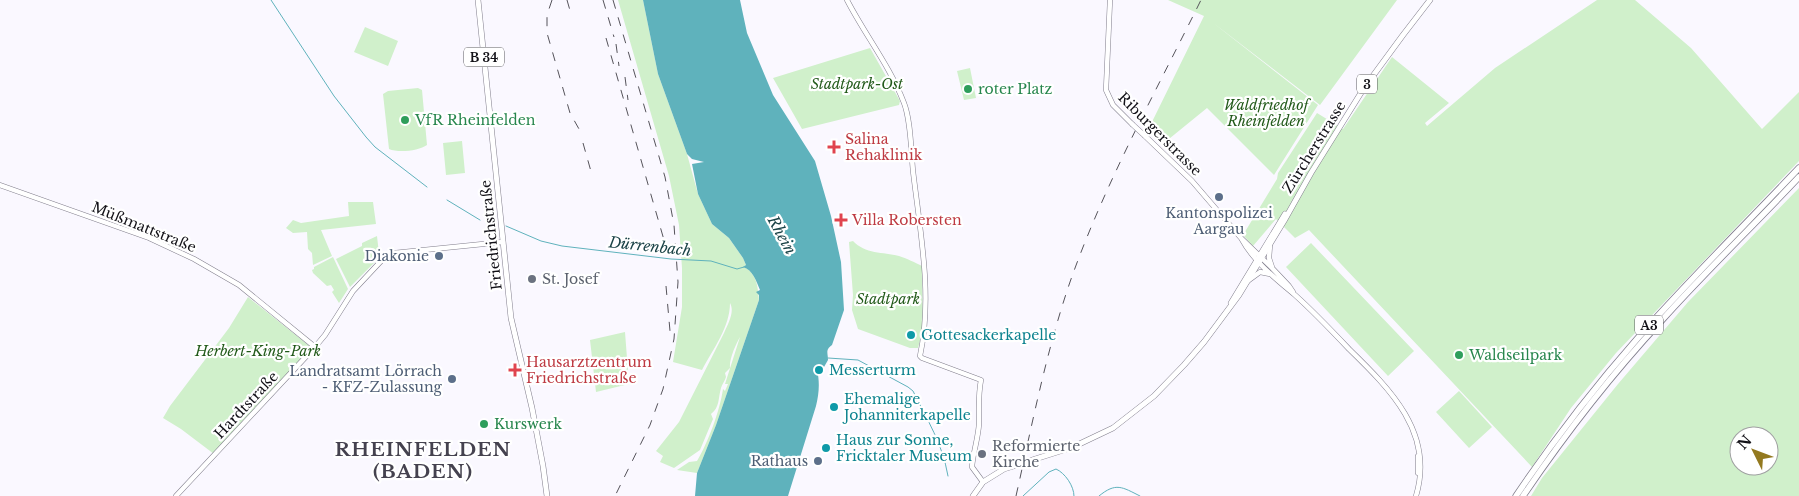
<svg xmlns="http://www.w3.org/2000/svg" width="1799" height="496" font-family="'Libre Baskerville',serif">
	<rect width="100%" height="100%" fill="#faf8ff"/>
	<!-- green -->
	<path fill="#d0f0cb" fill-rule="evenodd" d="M618 0H643L658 74 687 154 698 194 712 224 729 238 743 258 746 265 744 267C757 273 758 288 759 300L716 425 697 473 677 470 689 462 697 461C708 443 720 410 723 389L725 391 728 384H725L740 337C736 344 729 359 730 368L725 373 726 377C725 381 722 384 721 388 718 398 720 407 711 414L713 419 700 450 674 468 660 462 663 456 656 451 679 422 724 333C728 324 735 312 730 303 730 327 713 349 702 370L673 362 682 307V268L679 225 669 176Z
		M1168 0H1397L1320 105 1212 22 1318 105 1274 175 1207 108 1164 143 1149 128 1204 16Z
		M1597 0H1635L1691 48 1762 129 1799 92V161L1616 353 1571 408 1532 467 1309 230 1295 238 1276 219 1253 246 1243 235 1277 179 1278 173 1317 113 1343 129 1392 57 1449 103 1425 123 1427 126 1495 68Z
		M365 27 398 41 388 66 354 52Z
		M870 48 900 101 899 105 802 129 773 78Z
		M970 68 976 98 964 100 957 71Z
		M418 88 422 90 427 145C419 151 398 153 389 149L383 94 388 91Z
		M462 141 465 173 446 175 443 143Z
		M1799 188V496H1531L1542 478 1618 384 1688 302ZM1739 436H1769V466H1739Z
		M348 202H373L376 224 321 230 332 256 313 265 312 253 308 249 307 232 293 233 286 228 293 220 301 223 349 216Z
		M377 236 379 254 377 260 350 287 336 259 362 246V243Z
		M853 241C865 254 883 252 899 256 906 258 916 263 922 266L923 330 918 348H910L858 329 852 310 853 295 849 242Z
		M1311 243 1414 351 1388 376 1286 267Z
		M333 257 348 289 339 303 332 292 334 290 331 285 327 286 313 273 312 270 314 269V267Z
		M248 297 312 348 214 454 181 429 163 418 170 406 229 328Z
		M625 332 629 384 596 392 590 340Z
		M1459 391 1492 427 1469 448 1436 412Z"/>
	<!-- water -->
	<path fill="#5fb2bc" d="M643 0H740L747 33 773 95 815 161 831 216 841 262 844 310 832 345C825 350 828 353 828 360L824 367H820L817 370C820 382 819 394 816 406L788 496H695L697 473 716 425 759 300V295L756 292 760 290C756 281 753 270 743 267L746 265 743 258 729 238 712 224 698 194 692 164 704 162 692 159 687 154 658 74Z"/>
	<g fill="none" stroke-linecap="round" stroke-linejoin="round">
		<!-- stream -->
		<path stroke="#5fb2bc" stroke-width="1" d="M271 0 334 96 366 137 375 147 427 187
			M447 200 480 220
			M506 226 541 241 562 246 671 259 711 261 737 269 744 267
			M828 358 858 360 908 387 913 391C928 422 942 442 948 476
			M1023 496 1049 472 1056 469C1065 473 1074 486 1074 496
			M1099 496C1116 482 1122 487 1140 496"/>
		<!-- secondary casing -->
		<g stroke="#817e8c" stroke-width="5.5">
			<path id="secondary" d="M847 0C865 35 890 66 904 103 911 121 911 151 913 171 920 231 933 296 920 356L922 358 981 380C978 395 979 408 979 424 978 439 973 453 972 467L983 482
				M1110 0 1106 90 1113 105 1132 124
				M1145 136 1192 181 1241 238 1272 268 1289 286 1293 292
				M0 185 149 238 194 259 239 285 315 347
				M1241 238C1254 262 1275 278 1295 295 1314 312 1332 331 1349 349 1390 389 1435 433 1416 496
				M1270 245 1269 258 1272 267
				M1249 280 1260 272 1270 274
				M1418 473V456
				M176 496 315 347 325 335 353 291 382 260 394 253 503 242"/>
		</g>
		<!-- primary casing -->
		<g stroke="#817e8c" stroke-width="6">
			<path id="primary" d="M478 0 511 318 532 408 543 466 547 496
				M1231 303 1285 214
				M973 496 983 482 1004 469 1073 447 1113 428 1154 396 1184 365 1204 342 1239 295 1284 221 1311 173 1364 88 1403 35 1430 0"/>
		</g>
		<!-- highway casing -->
		<g stroke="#817e8c" stroke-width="7">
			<path id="highway" d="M1516 496C1553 441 1593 389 1637 339 1689 280 1745 225 1799 168
				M1523 496C1565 434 1611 375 1662 320 1706 271 1754 225 1799 177"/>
		</g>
		<!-- secondary -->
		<use href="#secondary" stroke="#fff" stroke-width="4.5"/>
		<!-- primary -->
		<use href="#primary" stroke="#fff" stroke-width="5"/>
		<!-- highway -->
		<use href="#highway" stroke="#fff" stroke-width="5.5"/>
		<!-- rail -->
		<path stroke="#55535a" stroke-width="1" stroke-dasharray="9 9" stroke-linecap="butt" d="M552 0 547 15V33L570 113 579 129
			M567 0 571 14
			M603 0 614 37
			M613 0 665 177 674 225 678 282 674 339 663 389 650 425 615 496
			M606 38 666 247
			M616 44 619 66
			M625 77 628 100
			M583 143 592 175
			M666 286 670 331
			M1016 496C1032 425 1046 352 1070 282 1104 185 1155 93 1201 0"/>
		<!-- secondary-bridge casing -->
		<g stroke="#817e8c" stroke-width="5.5" stroke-linecap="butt">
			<path id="secondary-bridge" d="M1132 124 1145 136"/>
		</g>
		<!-- secondary-bridge -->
		<use href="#secondary-bridge" stroke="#fff" stroke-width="4.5"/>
	</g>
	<!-- markers -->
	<g fill="#2e9e5b" stroke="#fff" stroke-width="2">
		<circle cx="968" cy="89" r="5"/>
		<circle cx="405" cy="120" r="5"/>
		<circle cx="1459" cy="355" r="5"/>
		<circle cx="484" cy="424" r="5"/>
	</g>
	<g fill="#e0444e" stroke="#fff" stroke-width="2">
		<path d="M831.5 139.5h5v5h5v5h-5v5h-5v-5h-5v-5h5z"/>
		<path d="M838.5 212.5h5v5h5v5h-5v5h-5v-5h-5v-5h5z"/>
		<path d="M512.5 362.5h5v5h5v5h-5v5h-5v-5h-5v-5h5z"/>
	</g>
	<g fill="#5c6f8a" stroke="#fff" stroke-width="2">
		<circle cx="1219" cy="197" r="5"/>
		<circle cx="439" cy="256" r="5"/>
		<circle cx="452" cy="379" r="5"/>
		<circle cx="818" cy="461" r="5"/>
	</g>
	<g fill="#6b7280" stroke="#fff" stroke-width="2">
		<circle cx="532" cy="279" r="5"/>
		<circle cx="982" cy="454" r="5"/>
	</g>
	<g fill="#0f9aa8" stroke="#fff" stroke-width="2">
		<circle cx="911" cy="335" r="5"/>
		<circle cx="819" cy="370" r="5"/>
		<circle cx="834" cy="407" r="5"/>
		<circle cx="826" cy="448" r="5"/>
	</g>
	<g text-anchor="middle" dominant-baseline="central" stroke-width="4.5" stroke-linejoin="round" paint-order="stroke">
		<!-- shield labels -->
		<g fill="#fff" stroke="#59585d" stroke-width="1">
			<rect x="464" y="47.5" width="40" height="19" rx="4"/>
			<rect x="1357" y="74.5" width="20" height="19" rx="4"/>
			<rect x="1635" y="315.5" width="28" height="19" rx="4"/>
		</g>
		<g font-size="12" font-weight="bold" fill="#121117">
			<text x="484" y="57">B 34</text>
			<text x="1367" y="84">3</text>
			<text x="1649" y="325">A3</text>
		</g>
		<!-- park labels -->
		<g font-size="14" font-style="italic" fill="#225a1a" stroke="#fff">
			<text x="857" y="84">Stadtpark-Ost</text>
			<text x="1266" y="105">Waldfriedhof<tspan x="1266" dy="16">Rheinfelden</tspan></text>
			<text x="888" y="299">Stadtpark</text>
			<text x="258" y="351">Herbert-King-Park</text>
		</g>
		<!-- leisure labels -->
		<g font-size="14" fill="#27864d" stroke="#fff" text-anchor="start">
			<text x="978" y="89">roter Platz</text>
			<text x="415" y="120">VfR Rheinfelden</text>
			<text x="1469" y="355">Waldseilpark</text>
			<text x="494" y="424">Kurswerk</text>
		</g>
		<!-- street labels -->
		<g font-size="14" fill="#121117" stroke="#fff">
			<text transform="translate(1160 134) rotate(45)">Riburgerstrasse</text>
			<text transform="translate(1314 147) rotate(-58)">Zürcherstrasse</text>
			<text transform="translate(144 227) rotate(22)">Müßmattstraße</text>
			<text transform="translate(491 235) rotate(-96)">Friedrichstraße</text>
			<text transform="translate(246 405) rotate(-47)">Hardtstraße</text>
		</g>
		<!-- health labels -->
		<g font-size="14" fill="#be3a42" stroke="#fff" text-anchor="start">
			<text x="845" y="139">Salina<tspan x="845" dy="16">Rehaklinik</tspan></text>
			<text x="852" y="220">Villa Robersten</text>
			<text x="526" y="362">Hausarztzentrum<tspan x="526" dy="16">Friedrichstraße</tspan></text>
		</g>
		<!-- service labels -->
		<g font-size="14" fill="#4e5e75" stroke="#fff" text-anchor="end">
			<text x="1219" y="213" text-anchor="middle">Kantonspolizei<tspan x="1219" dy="16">Aargau</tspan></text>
			<text x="429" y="256">Diakonie</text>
			<text x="442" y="371">Landratsamt Lörrach<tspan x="442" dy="16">- KFZ-Zulassung</tspan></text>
			<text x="808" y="461">Rathaus</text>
		</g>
		<!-- worship labels -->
		<g font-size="14" fill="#5b616d" stroke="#fff" text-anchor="start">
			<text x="542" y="279">St. Josef</text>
			<text x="992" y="446">Reformierte<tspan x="992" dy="16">Kirche</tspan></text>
		</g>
		<!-- culture labels -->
		<g font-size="14" fill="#0d838f" stroke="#fff" text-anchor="start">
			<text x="921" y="335">Gottesackerkapelle</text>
			<text x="829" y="370">Messerturm</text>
			<text x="844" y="399">Ehemalige<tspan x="844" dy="16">Johanniterkapelle</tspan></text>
			<text x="836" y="440">Haus zur Sonne,<tspan x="836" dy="16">Fricktaler Museum</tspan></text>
		</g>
		<!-- water labels -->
		<g font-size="15" font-style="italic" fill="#1a4246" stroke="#fff">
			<text transform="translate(782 235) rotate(61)">Rhein</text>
			<text transform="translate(650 246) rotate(6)">Dürrenbach</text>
		</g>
		<!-- district labels -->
		<g font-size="19" font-weight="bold" letter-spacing="1" fill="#45424f" stroke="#fff">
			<text x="423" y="449">RHEINFELDEN<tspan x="423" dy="22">(BADEN)</tspan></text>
		</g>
	</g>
	<!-- north arrow -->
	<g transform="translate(1754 451) rotate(312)"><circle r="24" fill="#ffffff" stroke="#a0a0a2"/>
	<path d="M0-4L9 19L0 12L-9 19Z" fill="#93791f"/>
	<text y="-8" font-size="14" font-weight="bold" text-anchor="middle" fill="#121117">N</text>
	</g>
</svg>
